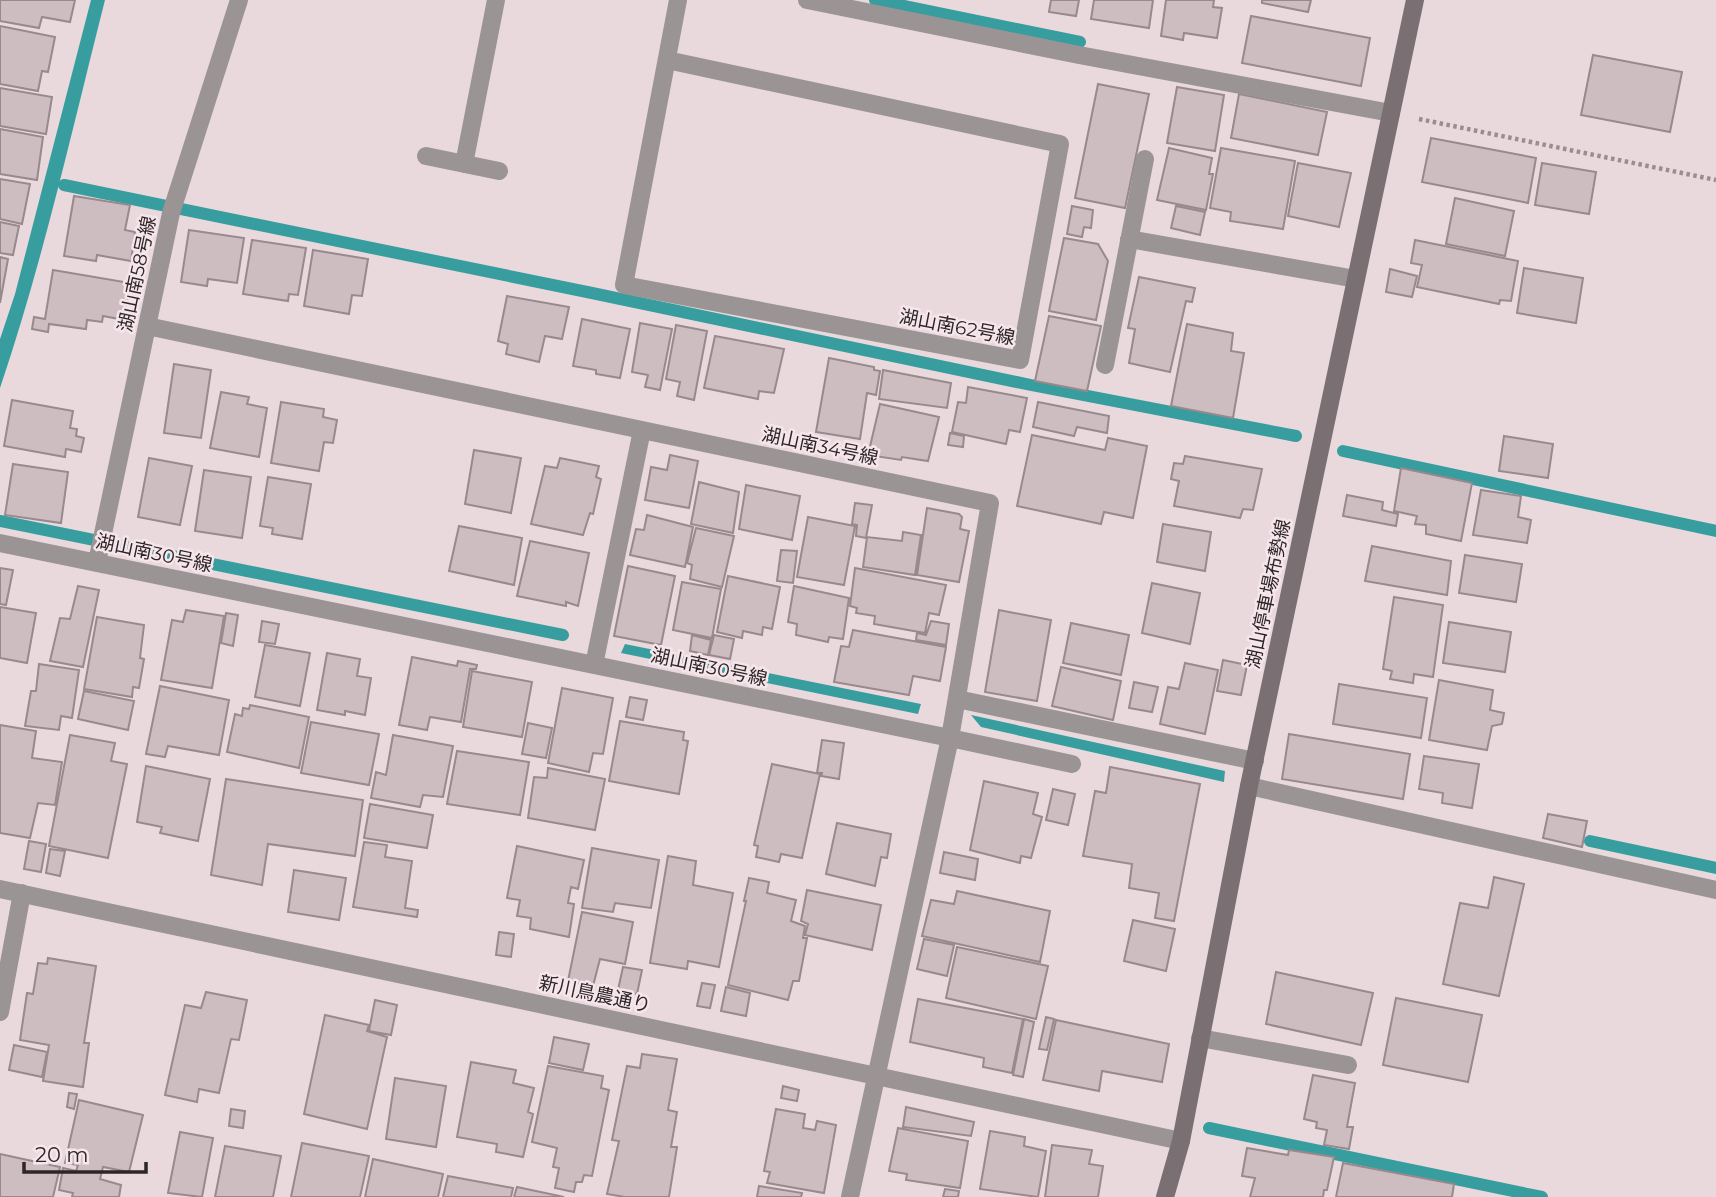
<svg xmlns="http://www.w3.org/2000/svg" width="1716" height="1197" font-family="Montserrat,'Noto Sans JP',sans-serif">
	<rect width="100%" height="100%" fill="#e9d9dd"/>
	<!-- water -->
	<path fill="#389d9f" d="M91 0H105C72 130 43 261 0 388V339L15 294Z
		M625 644 921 704 918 714 621 653Z
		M971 715 1225 771 1224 782 981 727Z"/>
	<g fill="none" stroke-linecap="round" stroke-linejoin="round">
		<!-- stream -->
		<path stroke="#389d9f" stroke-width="12" d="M875 0 1080 42
			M64 185 592 293 1031 385 1296 436
			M1343 451 1716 531
			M0 521 563 635
			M1590 841 1716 868
			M1209 1128 1542 1197"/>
	</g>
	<!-- building -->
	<path fill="#cdbdc1" stroke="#97898d" stroke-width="2" d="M0 0H75L70 22 42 17 39 28 0 21Z
		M1051 0H1079L1076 16 1049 12Z
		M1094 0H1153L1149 28 1091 19Z
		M1166 0H1214L1213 7 1222 8 1217 38 1184 33 1183 40 1161 36Z
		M1262 0H1311L1308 12 1262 3Z
		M1251 16 1370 38 1361 86 1242 63Z
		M0 26 55 37 48 72 42 71 38 91 0 84Z
		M1593 55 1682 72 1670 132 1581 115Z
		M1098 84 1149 94 1125 208 1075 198Z
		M1177 87 1224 95 1215 151 1167 143Z
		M0 88 52 97 46 134 0 126Z
		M1239 94 1327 112 1318 155 1231 138Z
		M0 129 43 137 37 180 0 174Z
		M1431 138 1536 158 1528 203 1422 182Z
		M1169 148 1212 158 1209 174H1213L1206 210 1157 200Z
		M1221 148 1295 161 1283 229 1230 221 1231 212 1210 208Z
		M1298 163 1351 173 1339 227 1288 216Z
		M1542 163 1596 172 1589 214 1535 205Z
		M0 179 30 184 22 224 0 219Z
		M74 196 130 205 125 230 135 232 131 261 97 255 96 261 64 256Z
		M1455 198 1514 211 1505 256 1446 244Z
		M1072 206 1093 210 1091 228 1084 227 1082 237 1067 234Z
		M1176 206 1205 212 1200 235 1171 228Z
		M0 222 19 226 13 255 0 253Z
		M189 230 244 238 237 283 208 279 207 286 181 282Z
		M1064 238 1098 244 1108 261 1096 320 1049 311Z
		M252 240 306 248 298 295 289 294 288 301 243 294Z
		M1415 240 1518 261 1511 301 1500 300 1499 304 1417 287 1422 265 1411 263Z
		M313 250 368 259 362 296 352 295 349 314 304 306Z
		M0 257 8 259 0 303Z
		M1524 268 1583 278 1576 323 1517 313Z
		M1390 269 1417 276 1412 297 1386 292Z
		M53 270 130 283 124 320 103 316 102 322 87 320 86 329 49 324 48 332 32 329 34 317 45 319Z
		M1139 277 1195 288 1192 302 1186 301 1170 372 1129 363 1135 329 1128 328Z
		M507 296 569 307 562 339 545 336 539 362 506 354 508 344 498 341Z
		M1049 316 1101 326 1087 391 1035 381Z
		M582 319 630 329 620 378 596 374V370L573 366Z
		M640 323 672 329 660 390 645 387 648 375 632 372Z
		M1187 324 1233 333 1231 351 1244 353 1233 418 1171 406Z
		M676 325 707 331 694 400 677 396 680 382 666 379Z
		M715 336 784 349 774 393 759 391 758 399 704 388Z
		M829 358 874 367V370L880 371 876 395 867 393 860 439 816 432Z
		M174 364 211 370 201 438 164 433Z
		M883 370 951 383 947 408 879 399Z
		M968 387 1027 398 1020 432 1009 430 1006 444 952 432 958 402 966 403Z
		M221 392 249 397 247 404 267 408 259 457 210 448Z
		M12 400 73 411 70 428 77 429 76 436 84 438 81 452 66 449 65 457 4 446Z
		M281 402 324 409 323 417 337 420 333 443 324 442 319 471 271 463Z
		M1038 402 1109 416 1107 433 1077 427 1074 436 1033 427Z
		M880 404 939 417 928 461 902 457 901 460 868 455Z
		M950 433 964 436 963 447 948 445Z
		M1032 435 1105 450 1108 438 1147 446 1133 518 1104 512 1101 524 1017 506Z
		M1504 436 1553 444 1548 478 1499 471Z
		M474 450 521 458 511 513 465 504Z
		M670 455 698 461 689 508 645 500 651 467 667 470Z
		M1185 456 1262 469 1253 510 1243 509 1240 518 1174 506 1179 481 1171 479 1174 463 1183 464Z
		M149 458 192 466 180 525 138 517Z
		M560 458 599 466 596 477 601 479 593 514 590 513 583 535 531 524 545 466 557 468Z
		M13 464 68 472 61 523 5 515Z
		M1401 468 1472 483 1461 541 1426 534V525L1415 524 1417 516 1394 511Z
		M204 470 251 477 242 538 195 531Z
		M268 477 311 484 302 539 272 534 273 528 260 526Z
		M699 482 739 492 733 533 691 524Z
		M746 485 800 496 792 540 739 529Z
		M1481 490 1521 496 1518 517 1531 520 1527 543 1473 535Z
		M1347 495 1383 502 1382 510 1398 514 1396 526 1343 516Z
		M855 503 872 505 866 538 856 536 857 525 852 524Z
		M927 508 959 514 962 517 960 529 969 531 959 582 917 575Z
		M647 515 693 527 685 567 630 555 636 529 644 530Z
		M808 517 855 526 844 585 797 577Z
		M1163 524 1211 532 1205 571 1157 562Z
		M459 526 522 538 514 585 449 571Z
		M696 528 734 536 722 587 690 579 692 565 687 563Z
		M903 532 921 535 915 575 863 567 867 537 902 541Z
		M530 541 589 553 578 606 566 602V606L517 596Z
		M1372 546 1451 561 1447 595 1365 581Z
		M781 550 797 551 793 583 777 581Z
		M1465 555 1522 564 1516 602 1459 593Z
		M628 566 675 576 661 645 614 636Z
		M0 568 13 570 6 605 0 604Z
		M855 568 946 585 939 615 929 613 925 633 874 624 875 616 856 613 857 608 850 606Z
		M728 576 780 587 772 629 763 627 762 635 743 631 742 638 717 632Z
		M682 582 721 589 712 638 673 630Z
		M1152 583 1200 593 1190 644 1142 633Z
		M78 586 99 590 83 667 50 661 60 618 70 619Z
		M794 586 849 598 843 639 829 637 828 642 796 635 797 624 788 622Z
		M1394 597 1443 605 1433 677 1414 674 1413 683 1390 679 1392 671 1383 669Z
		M0 607 36 613 27 663 0 658Z
		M186 610 224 616 212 688 161 680 172 620 183 622Z
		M999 610 1051 620 1037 701 985 692Z
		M226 613 238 615 233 646 221 643Z
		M97 617 144 625 140 658 144 659 139 688 133 687 132 697 84 689Z
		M262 621 279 624 275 644 259 642Z
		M931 621 949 624 946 645 916 640 917 633 926 635Z
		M1449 622 1511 632 1505 672 1443 663Z
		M1071 623 1129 635 1121 675 1063 663Z
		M853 630 946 647 940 681 913 676 909 695 834 682 841 646 849 647Z
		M692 635 711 640 708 655 690 651Z
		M714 635 734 639 730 659 709 655Z
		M265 645 310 653 300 706 255 697Z
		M327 653 360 659 357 676 371 678 365 715 345 711V715L317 710Z
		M412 657 457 666 458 661 477 665 476 669H470L461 722 430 717 427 730 399 725Z
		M1223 660 1247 665 1241 695 1217 691Z
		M1185 663 1218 670 1205 734 1160 724 1168 687 1179 689Z
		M39 664 79 670 72 718 61 716 59 730 25 726 31 691H36Z
		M1061 667 1121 681 1113 720 1052 706Z
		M472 671 532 682 522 737 463 727Z
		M1439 680 1493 690 1490 710 1504 713 1502 724 1492 726 1487 750 1429 740Z
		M1134 682 1158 687 1152 712 1129 708Z
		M1339 684 1427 698 1421 738 1333 724Z
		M160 686 229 700 219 755 168 746 165 757 146 754Z
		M562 688 613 698 603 754 593 753 589 772 548 763Z
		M84 691 134 701 128 730 78 719Z
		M630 697 647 700 643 720 626 717Z
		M250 705 309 717 299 768 227 752 235 714 242 716 243 708 249 709Z
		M620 721 684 732 683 740 688 741 679 794 609 781Z
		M311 722 379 734 369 785 301 773Z
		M528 723 552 728 546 758 522 754Z
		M0 725 36 731 32 758 62 762 55 805 38 803 30 838 0 833Z
		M1289 734 1410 754 1403 799 1282 779Z
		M70 735 115 743 111 761 127 764 108 858 49 846Z
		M393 735 453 746 443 797 423 795 420 807 371 798 376 772 386 775Z
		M822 740 844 743 839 779 821 776 822 773H817Z
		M457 751 529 762 520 815 447 804Z
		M1424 756 1479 764 1472 808 1442 803 1443 793 1419 789Z
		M772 764 820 774 802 858 781 854 779 862 756 857 758 846 754 845Z
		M146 766 210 779 198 841 160 833 162 827 137 822Z
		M1110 767 1200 784 1174 921 1155 918 1159 893 1129 888 1132 864 1083 856 1095 791 1106 793Z
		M548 768 605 779 595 830 528 818 534 777 547 778Z
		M226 779 363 800 355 856 268 844 262 885 211 875Z
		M984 781 1038 793 1033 814 1042 817 1031 858 1021 856 1020 863 970 850Z
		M1053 789 1075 794 1068 825 1046 820Z
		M370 804 433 815 427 848 364 838Z
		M1548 814 1587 821 1582 847 1543 838Z
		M837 823 891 834 887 858 881 857 875 886 826 874Z
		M29 841 46 844 41 872 24 869Z
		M364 842 387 845 385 857 412 861 405 908 418 910 417 917 353 907Z
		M517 846 584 860 578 889 571 887 568 903 574 904 569 937 530 929 531 918 517 916 520 900 507 898Z
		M592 848 659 860 651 908 615 903 613 912 582 908Z
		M50 849 65 851 60 876 46 873Z
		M944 852 978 859 975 880 940 873Z
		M668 856 696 861 693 885 733 893 719 967 688 961 687 969 650 963Z
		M294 870 346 878 339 920 288 912Z
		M1494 877 1524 884 1499 996 1443 984 1460 903 1488 908Z
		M749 878 769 882 767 893 796 900 791 921 805 926 803 938H807L799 981H793L788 1000 728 985 746 901H744Z
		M807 890 881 905 872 950 805 935 808 924 801 921Z
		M957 891 1050 911 1040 962 922 936 931 900 954 904Z
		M582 912 633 922 625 964 600 959 593 986 568 981Z
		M1133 920 1175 929 1166 971 1124 961Z
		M499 932 514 934 511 957 496 955Z
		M924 939 954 945 947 976 917 969Z
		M957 947 1048 966 1036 1019 946 998Z
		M48 958 96 966 84 1043H89L83 1087 43 1081 49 1045 20 1040 27 993 33 994 38 963 47 964Z
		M623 967 642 970 637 994 618 990Z
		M1276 972 1373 993 1361 1045 1266 1024Z
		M702 983 715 985 710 1008 697 1006Z
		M726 987 750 993 746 1016 721 1011Z
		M206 992 247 1000 239 1040 231 1039 219 1093 199 1089 197 1102 165 1095 185 1005 201 1008Z
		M1396 998 1482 1015 1468 1082 1383 1065Z
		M918 999 1023 1019 1012 1073 983 1067 984 1058 910 1042Z
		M375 1000 397 1005 391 1035 369 1031Z
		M325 1015 369 1025 367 1031 387 1037 367 1129 304 1114Z
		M1046 1017 1054 1019 1047 1050 1039 1049Z
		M1024 1019 1034 1022 1023 1077 1013 1075Z
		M1056 1020 1169 1044 1162 1082 1102 1071 1099 1091 1043 1080Z
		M554 1037 589 1044 583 1070 549 1063Z
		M14 1045 47 1052 42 1077 9 1070Z
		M642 1054 677 1059 668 1110 677 1112 671 1147H677L669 1197H625L607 1194 619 1141 612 1140 627 1066 640 1068Z
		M471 1062 516 1070 513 1083 534 1088 528 1112 533 1114 523 1157 496 1152 497 1144 457 1137Z
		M548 1066 603 1076 601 1088 609 1090 592 1176 584 1175 582 1182H576L574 1192 555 1188 559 1168 553 1167 557 1148 532 1142Z
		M1313 1075 1355 1083 1347 1127H1353L1349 1149 1324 1145 1327 1130 1316 1128 1317 1122 1304 1119Z
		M395 1078 446 1086 436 1147 386 1139Z
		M783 1086 799 1090 797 1101 781 1098Z
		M69 1093 77 1094 74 1109 67 1107Z
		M79 1100 143 1115 129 1172 103 1167 100 1179 121 1185 119 1197H72L73 1193 59 1190 63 1168 76 1171 78 1165 65 1163Z
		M906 1107 974 1122 971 1136 903 1127Z
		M231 1109 245 1111 243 1128 229 1126Z
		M776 1109 805 1114 803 1128 815 1130 817 1121 836 1125 824 1193 767 1183 770 1172 764 1171Z
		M898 1128 968 1141 960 1188 906 1180 907 1174 889 1171Z
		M990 1131 1025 1137 1024 1146 1046 1151 1038 1197 980 1189Z
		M180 1132 213 1138 202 1197 168 1193Z
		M302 1143 369 1156 360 1197H291Z
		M1052 1145 1092 1150 1089 1164 1103 1166 1098 1197H1045Z
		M225 1146 281 1156 273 1197H215Z
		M1247 1148 1288 1155 1289 1150 1334 1157 1327 1190H1324L1323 1197H1250L1255 1178 1242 1176Z
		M0 1154 60 1167 53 1197H0Z
		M373 1159 443 1174 438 1197H365Z
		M1343 1163 1454 1184 1452 1197H1336Z
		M448 1176 513 1188 511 1197H443Z
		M759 1186 802 1193 801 1197H757Z
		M517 1187 564 1197H514Z
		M945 1189 959 1191 958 1197H943Z"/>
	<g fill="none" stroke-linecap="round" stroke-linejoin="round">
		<!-- path -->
		<path stroke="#998d91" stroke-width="4.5" stroke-dasharray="3.5 3.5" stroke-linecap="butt" d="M1419 119 1716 180"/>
		<!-- lane -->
		<path stroke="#9a9495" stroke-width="18" d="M1200 1038 1348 1065"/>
		<!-- street -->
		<path stroke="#9a9495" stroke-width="18" d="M807 0 1079 55 1391 113
			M667 60 1060 144 1020 360 624 285 678 0
			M426 156 499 171
			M464 164 496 0
			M1129 239 1356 279
			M147 326 642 430
			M1105 365 1145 159
			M0 543 950 738 850 1197
			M97 562 171 213 239 0
			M594 665 642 430 990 503 950 738 1072 764
			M957 699 1255 761
			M1249 786 1716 890
			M0 889 1181 1141
			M0 1012 22 893"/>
		<!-- secondary -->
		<path stroke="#7a7073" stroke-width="18" d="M1165 1197 1181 1141 1249 786 1415 0"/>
	</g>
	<g text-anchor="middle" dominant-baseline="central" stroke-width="5" stroke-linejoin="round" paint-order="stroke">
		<!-- street labels -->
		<g font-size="19" fill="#2c2628" stroke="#f6e6eb">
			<text transform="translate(137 274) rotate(-78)">湖山南58号線</text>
			<text transform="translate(957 327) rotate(11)">湖山南62号線</text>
			<text transform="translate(820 446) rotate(12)">湖山南34号線</text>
			<text transform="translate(154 553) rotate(12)">湖山南30号線</text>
			<text transform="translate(1268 594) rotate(-78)">湖山停車場布勢線</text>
			<text transform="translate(709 667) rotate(12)">湖山南30号線</text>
			<text transform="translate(595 994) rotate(12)">新川鳥農通り</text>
		</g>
	</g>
	<!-- scale -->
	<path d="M24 1162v10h122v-10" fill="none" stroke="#2c2628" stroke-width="3.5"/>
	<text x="35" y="1162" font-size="21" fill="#2c2628" stroke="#f6e6eb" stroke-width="5" paint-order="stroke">20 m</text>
</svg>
